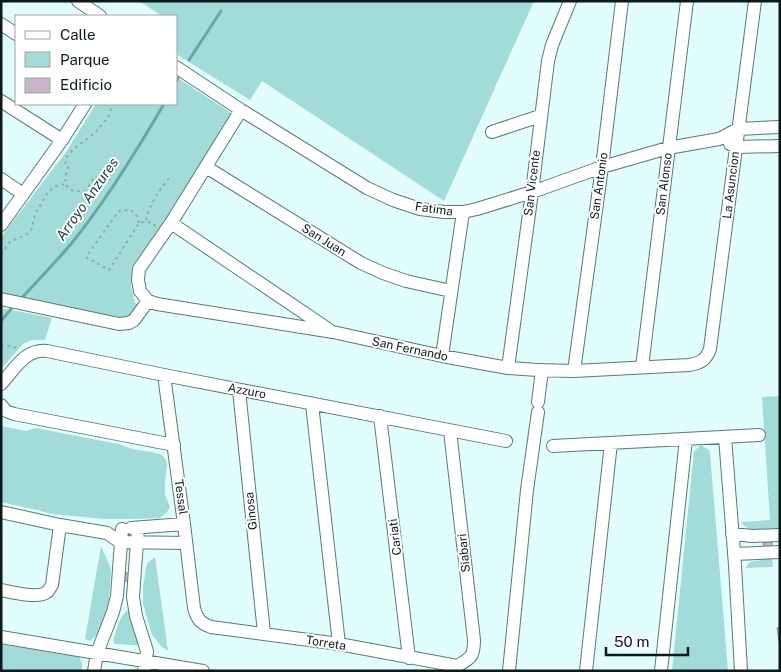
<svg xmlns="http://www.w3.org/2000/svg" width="781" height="672" font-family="'Public Sans',sans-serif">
	<rect width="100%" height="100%" fill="#e1fefc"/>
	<!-- green -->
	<path fill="#a2dcd8" d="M139 1H534L444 201 262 81 250 100 176 54V16H162Z
		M176 77 233 114 164 223 132 266 131 286 135 303 140 306 127 321 1 295V237L66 152 96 104H176Z
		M1 308 52 318 45 340H32L23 344 1 369Z
		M780 396V528C768 531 748 534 741 522L770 520 762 397Z
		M1 426 26 431 35 428 119 444 132 449 152 452 162 455 166 460 167 464 165 484V494L170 507 167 512 160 518 134 519H104L51 514 37 510 1 502Z
		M701 445 709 450 710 453 728 670 672 671 694 451Z
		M101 546 111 569 109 600 104 622 96 636 90 641 85 639Z
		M155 557 168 651 162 647 152 635 143 604V586L147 563Z
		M772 558 773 567 746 568V567L750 562Z
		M130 609 143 646 115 644 113 641C117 630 119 614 130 609Z
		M1 644 79 656 82 663V671L1 670Z"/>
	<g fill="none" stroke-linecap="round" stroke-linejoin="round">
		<!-- stream -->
		<path stroke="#63a9a5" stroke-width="3" d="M189 60 221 11
			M176 82 178 78
			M20 300C37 281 55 263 71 244 106 201 136 152 164 104
			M1 321 11 309"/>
	</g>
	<!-- building -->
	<path fill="#c9b4c8" stroke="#978397" d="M772 541V548L764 549 763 543Z
		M125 573H130V581H125Z
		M780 627V647L777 628Z"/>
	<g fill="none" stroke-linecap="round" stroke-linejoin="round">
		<!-- street casing -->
		<g stroke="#587977" stroke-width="14">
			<path id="street" d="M78 1 100 16
				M1 24 16 34
				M176 67 241 110 367 188 393 200 420 209 444 212H463L477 209 532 192 602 167 668 148 719 139 738 129 780 127
				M1 101 62 140
				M241 110 171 223 139 269 138 280 140 291 148 301 157 304 333 332 442 356 508 368 538 370 574 371 689 365C701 363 706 360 710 349L755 1
				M492 132 540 116
				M730 144 736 147 780 146
				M206 167 361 263 383 273 406 281 451 291
				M1 179 23 194
				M171 223 328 329
				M1 225 62 140 85 104
				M1 299 119 324 129 323 134 320 148 301
				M442 356 463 212
				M642 367 687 1
				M508 368 532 192 548 61 552 45 570 1
				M574 371 602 167 622 1
				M164 375 184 524 194 608C197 619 200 623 211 627L339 644 457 666C471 658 474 657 474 640L450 431
				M1 384C15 369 24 349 47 351L164 375 506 441
				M239 390 264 633
				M538 402 542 370
				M312 404 339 644
				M1 405 6 411 14 414 174 445
				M380 416 409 658
				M725 437 735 565 741 671
				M553 446 759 435
				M1 512 60 525 107 533 120 542 186 543
				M131 528 184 524
				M138 528 133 597 136 616 147 651 144 671
				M732 534 753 536 780 535
				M734 554 780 552
				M1 590C11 592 39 599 47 592 48 592 51 586 52 585L60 525
				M1 637 203 671
				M94 671 97 653 113 612 117 596 122 529
				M509 671 527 490 538 412
				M586 671 611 443
				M661 671 686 439"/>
		</g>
		<!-- path -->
		<path stroke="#90a8a6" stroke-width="2" stroke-dasharray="2.5 4" stroke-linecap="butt" d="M111 180 94 177 91 183 85 191C65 193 62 184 68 167L65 164 68 155 75 148 95 133 109 116 112 104
			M146 220C150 204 159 190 170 177
			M139 223 137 216 131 210 119 211 86 257 109 270 139 223C145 222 151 220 155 226
			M1 254 10 242 29 233 32 228 35 214 48 192 56 186 65 184
			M1 345 20 348"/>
		<!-- street -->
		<use href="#street" stroke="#fff" stroke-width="12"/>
	</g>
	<g text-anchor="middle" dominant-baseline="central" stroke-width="4" stroke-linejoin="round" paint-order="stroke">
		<!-- street labels -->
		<g font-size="12" fill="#0b1918" stroke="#fff">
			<text transform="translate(532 183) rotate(-83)">San Vicente</text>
			<text transform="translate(664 184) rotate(-83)">San Alonso</text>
			<text transform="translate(731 185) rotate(-83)">La Asuncion</text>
			<text transform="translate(599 186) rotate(-82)">San Antonio</text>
			<text transform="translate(434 209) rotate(8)">Fatima</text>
			<text transform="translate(324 240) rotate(32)">San Juan</text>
			<text transform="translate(410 349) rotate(12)">San Fernando</text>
			<text transform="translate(247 391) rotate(11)">Azzuro</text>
			<text transform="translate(181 497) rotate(82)">Tessal</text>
			<text transform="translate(251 511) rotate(-96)">Ginosa</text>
			<text transform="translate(395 537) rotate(-97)">Cariati</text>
			<text transform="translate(464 553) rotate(-96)">Siabari</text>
			<text transform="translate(326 643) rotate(9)">Torreta</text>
		</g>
		<!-- water labels -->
		<g font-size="14" font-style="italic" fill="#193c3a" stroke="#fff">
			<text transform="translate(87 199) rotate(-55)">Arroyo Anzures</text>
		</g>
	</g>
	<!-- border -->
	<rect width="781" height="672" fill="none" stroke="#0b1918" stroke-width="5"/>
	<!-- legend -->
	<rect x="15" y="15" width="162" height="90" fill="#ffffff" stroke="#9da3a3"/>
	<rect x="25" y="31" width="25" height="8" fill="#ffffff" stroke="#9da3a3"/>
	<text x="60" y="40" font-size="15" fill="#0b1918">Calle</text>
	<rect x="25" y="52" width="25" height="15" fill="#a2dcd8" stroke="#9da3a3"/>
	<text x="60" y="65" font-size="15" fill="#0b1918">Parque</text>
	<rect x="25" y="78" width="25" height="15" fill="#c9b4c8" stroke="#9da3a3"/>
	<text x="60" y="90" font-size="15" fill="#0b1918">Edificio</text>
	<!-- scale -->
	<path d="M606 647v8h82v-8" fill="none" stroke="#0b1918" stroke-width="2.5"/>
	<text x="614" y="647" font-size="15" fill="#0b1918" stroke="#ffffff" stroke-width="4" paint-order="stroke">50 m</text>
</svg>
